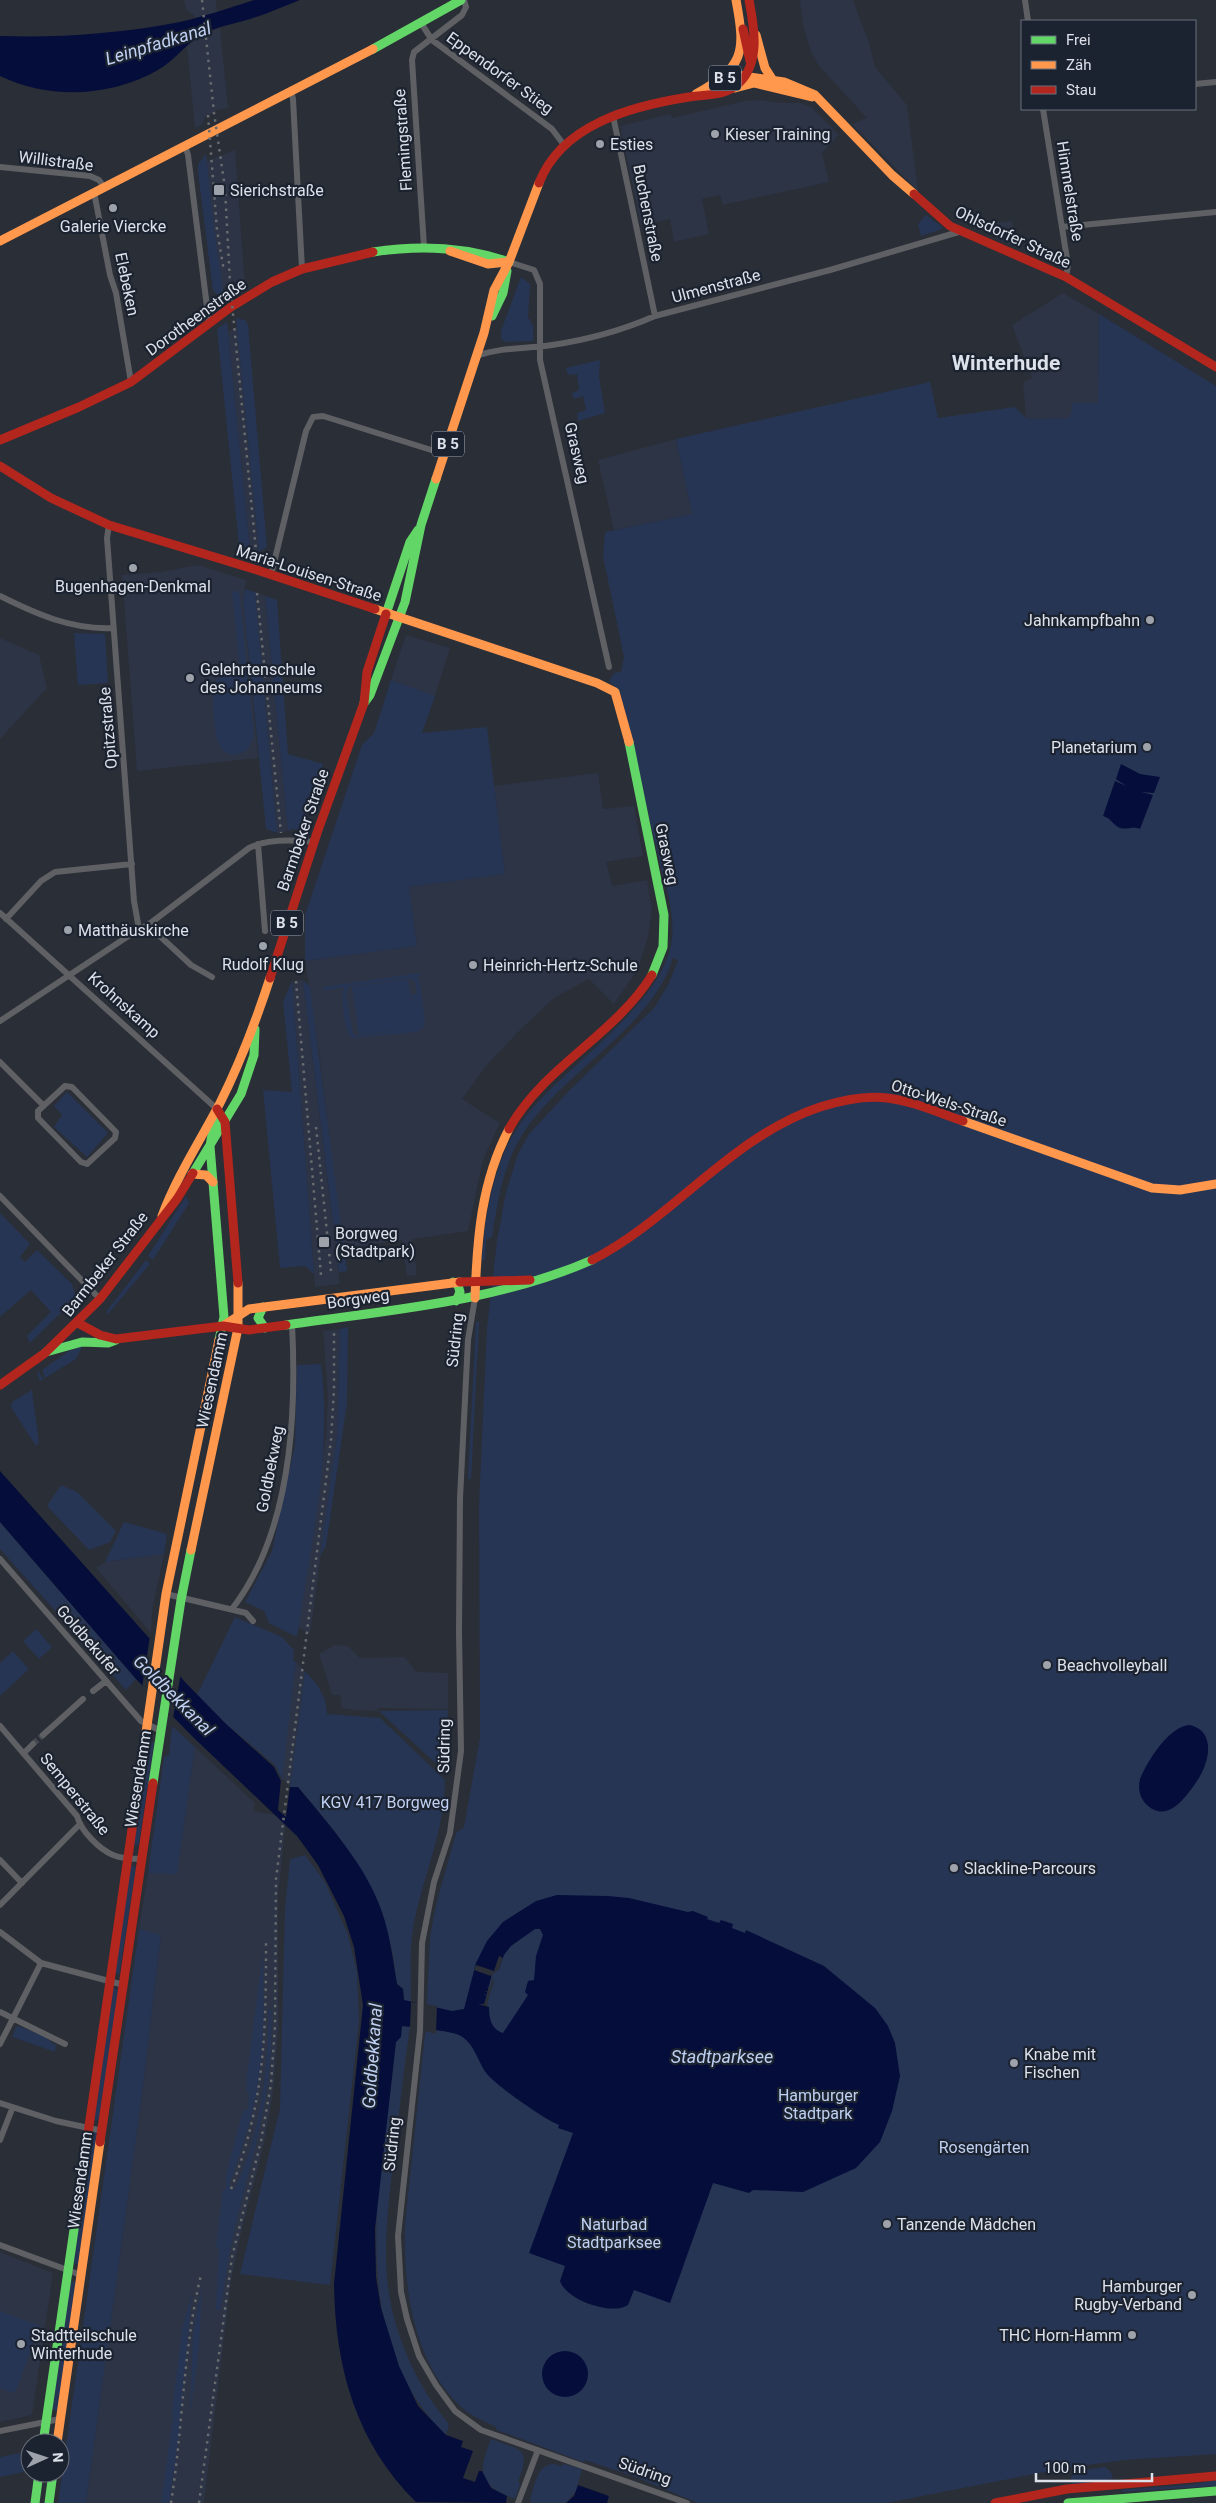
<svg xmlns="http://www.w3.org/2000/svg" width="1216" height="2503" font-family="Roboto,sans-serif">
	<rect width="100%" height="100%" fill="#2a2e36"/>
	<!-- built -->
	<path fill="#2c3446" d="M184 0H216L217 12 195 18 194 15 186 10Z
		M800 0H853L869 43 875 67 907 105 918 191 852 124 867 118 819 66 811 52 803 26Z
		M220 28 228 108 218 110 205 117 203 124 195 128 187 47 199 36Z
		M760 100 779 103H800L811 107 839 135 822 153 829 182 723 205 720 195 702 199 709 234 674 242 670 219 641 225 620 126 671 114 672 118 745 101Z
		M235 150 245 286 233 281 223 288 224 296H219L213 290 198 168 199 162 206 154 207 161Z
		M1012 221 1016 247 995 238 994 223Z
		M1063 293 1099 314 1098 404 1070 418 1026 419 1023 382 1032 378 1012 325Z
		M237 326 259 552 250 549 228 332Z
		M676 439 692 514 614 530 598 460Z
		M198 565 246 580 243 598 258 758 137 771 122 575 161 572Z
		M255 592 265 596 288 831 277 833Z
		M406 635 450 648 435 696 391 680Z
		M0 638 39 655 47 688 0 739Z
		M598 773 603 809 634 806 643 856 606 862 612 886 647 880 652 909 648 937 638 969 614 1004 589 979 554 998 518 1032 487 1065 462 1099 500 1123 483 1160 468 1231 412 1239 417 1275 407 1276 402 1240 343 1249 319 1051 305 961 417 946 409 887 505 874 494 786Z
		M303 980 340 1284 315 1287 292 981Z
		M340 1329 337 1436 310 1634 298 1627 326 1436 328 1398 323 1331Z
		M164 1554 152 1611 151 1633 96 1568 105 1562Z
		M335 1645 348 1646 360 1658 405 1657 416 1672 448 1673V1709L378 1708V1711L353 1710 342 1708 340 1695H332L319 1654Z
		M296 1662 305 1671 290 1786 281 1779Z
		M195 1747 255 1803 254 1811 286 1817 278 1898V2030L273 2092 264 2143 240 2237 231 2280 204 2503H86L141 2102 161 1935 139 1929 148 1873H177Z
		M0 2252 53 2273 32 2415 0 2422Z"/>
	<!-- green -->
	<path fill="#273554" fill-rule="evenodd" d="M206 154 214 229 224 296H219L213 290 199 180 198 165Z
		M926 215 942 227V229L921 236 918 224Z
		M521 277 530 284 528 317 533 326V341L506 342 501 339V331Z
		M1099 314 1216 386V2454L1124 2460 1065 2468 886 2503H698L633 2476 585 2460 583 2462 497 2430 496 2427C484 2421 470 2416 460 2406 413 2361 403 2286 405 2225L426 2025 430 1937 436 1905 456 1833 464 1827 480 1738 479 1505 487 1328 497 1241 506 1192 518 1154 529 1134 568 1092 655 1007 669 983 678 960 673 958C651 1031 555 1075 518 1142 502 1171 497 1205 492 1237L486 1240 485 1260H482C485 1214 494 1158 523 1120 562 1067 665 1005 672 938 675 913 665 884 659 860 648 813 638 766 627 719L620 693 609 681 614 673 621 672 624 657 603 556 605 532 692 514 676 439 930 382 938 418 1015 407 1027 419 1070 418 1073 403H1098Z
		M236 318 245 320 248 325 267 547 259 552Z
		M227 322 228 332 250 549 239 545 217 329Z
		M600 360 599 377 605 413 578 421 577 413 586 410 583 396 574 399 572 393 579 390 577 374 568 375 566 368Z
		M245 589 255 592 277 833 266 829 243 598Z
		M239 591 254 737 247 750C209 773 214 706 213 686 219 674 229 672 241 677L232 592Z
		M265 596 277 600 288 754 323 764 301 830 292 829 288 831Z
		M74 633 105 634 108 683 78 685Z
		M391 680 435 696 422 733 487 727 505 874 409 887 417 946 305 961V915L362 745 374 733Z
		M420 973V977H417L420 983 425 1023 422 1029 416 1032 352 1038C345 1033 340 996 344 987L324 991 323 987ZM408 978 415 981 417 994 411 995 412 1007 408 979 352 987 359 1035 415 1028 358 1036 353 1034 346 995 348 988 352 986Z
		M303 980 310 987 347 1271 339 1272Z
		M292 981 314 1274 305 1266 280 1268 263 1090 292 1092 283 1002Z
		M67 1092 108 1133 87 1157 54 1127 62 1115 54 1106Z
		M186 1196 189 1203 153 1260 148 1256Z
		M0 1213 30 1244 20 1257 25 1262 37 1250 72 1284 76 1298 30 1343 27 1336 51 1312 31 1290 0 1317Z
		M146 1260 150 1264 108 1314 106 1312Z
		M476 1322H479V1326L471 1479H468Z
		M348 1327 347 1403 326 1546 320 1556 337 1436 340 1329Z
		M83 1345 76 1359 40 1381 37 1373 39 1371 42 1378 45 1377 42 1370 69 1351Z
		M321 1364C333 1454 310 1548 297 1637L269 1623 264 1611 245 1602 272 1551 281 1509 295 1445 297 1365Z
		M32 1390 39 1443 36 1446 11 1407 12 1402Z
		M61 1485 77 1492 116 1531 110 1542 89 1550 47 1506Z
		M0 1522 136 1679 126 1690 0 1549Z
		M124 1522 167 1534 164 1554 105 1562Z
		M235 1617 282 1637 294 1650 293 1660 296 1662 282 1779 275 1765 226 1724 197 1695Z
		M36 1629 52 1647 39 1659 23 1641Z
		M13 1651 29 1669 0 1696V1663Z
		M305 1671 318 1686 325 1700 327 1714 380 1718 445 1780C445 1828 425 1872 415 1918 409 1945 411 1974 411 2002L404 2000 403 1989 397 1984 392 1950 363 1874 336 1833 298 1787H290Z
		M448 1710 444 1771 379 1711Z
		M172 1726 195 1747 177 1874 148 1873 164 1757 169 1754Z
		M150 1740 154 1743 139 1844 136 1846 134 1844Z
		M305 1855 325 1882 348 1935 357 1972 359 2021 330 2285 240 2274 280 2108 285 1908 290 1859Z
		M132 1865 136 1868 119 1975 115 1972 130 1867Z
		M139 1929 161 1935 141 2102 86 2503H58Z
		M263 1952C263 1991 265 2032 260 2071 255 2111 242 2148 229 2186L234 2190C261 2136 268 2069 269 2009L271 2010C275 2089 252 2156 234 2231 228 2257 225 2284 220 2310H216L219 2248H216L223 2190 226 2189V2175L243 2110H248L249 2093 246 2089 247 2076Z
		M114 1988 119 1990 100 2118 95 2121 94 2118 112 1991Z
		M19 2026 43 2036 56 2045 55 2052 12 2037 16 2027Z
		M402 2026 410 2027C404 2067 400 2107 395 2147 391 2182 386 2218 386 2253 385 2314 410 2378 449 2424L446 2435C341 2334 382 2170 396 2041Z
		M95 2132 98 2135 79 2262 77 2265 73 2261 92 2134Z
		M70 2281 76 2282 58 2410 55 2411 52 2407Z
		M202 2285 199 2348 190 2415 193 2334Z
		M192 2292 178 2441 169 2503H161L173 2418 172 2411 182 2330Z
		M0 2311 40 2326 15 2393 0 2388Z
		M491 2439C522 2451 531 2447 518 2482L520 2484 515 2499C479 2485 477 2474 491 2439Z
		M20 2453 24 2472 0 2477V2457Z
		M554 2464 562 2466 564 2464 582 2469 576 2491 566 2503H531L530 2499C535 2485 537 2464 554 2464Z
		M1105 2467 1111 2472 1113 2479 1072 2484 1071 2476 1077 2471Z
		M1216 2480V2486L1122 2492V2490L1195 2484Z"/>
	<!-- water -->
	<path fill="#050d3b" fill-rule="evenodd" d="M254 0H300C284 6 267 14 250 19 234 24 214 27 199 36 186 44 174 61 158 70 110 97 50 100 0 76V36C55 38 114 34 169 24 198 19 226 9 254 0Z
		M1121 764 1140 774 1160 777 1154 793 1141 792 1153 795 1140 829C1133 826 1127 830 1120 828 1113 825 1111 818 1103 816L1115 781 1126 786 1116 779Z
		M0 1471 150 1639 184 1681 226 1724 274 1767 284 1787H298C329 1825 366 1865 382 1912 390 1935 393 1960 397 1984L403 1989 404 2000 452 2011 464 2009 476 1963 487 1941 503 1922 536 1901 557 1895 608 1896 629 1898 688 1912 693 1911 708 1917 707 1919 719 1923 721 1920 733 1924 732 1928 745 1933 746 1930 824 1966 875 2008 888 2026 895 2043 900 2076 892 2111 880 2142 856 2168 803 2192 753 2190 749 2193 713 2183 670 2303 634 2290 628 2305C612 2316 566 2300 560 2281L565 2266 529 2253 573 2133 558 2128 559 2125C544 2119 498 2087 487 2074 477 2061 475 2043 459 2035 451 2031 412 2027 402 2026L401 2037 396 2042 375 2229 376 2277 381 2308 399 2366 418 2406 446 2435 463 2441 461 2447 473 2451 463 2478 475 2482 479 2471H482L491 2488 507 2496 506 2503 416 2502C355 2442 335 2365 334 2284L363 2005 354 1947 344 1916 318 1865 297 1836 193 1737 136 1679 0 1522ZM535 1929H540L543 1935 536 1956 534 1980 528 1981 525 1992 528 1995 503 2033C491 2029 489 2018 489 2007L484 2005 492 1974 499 1969 504 1955 511 1946Z
		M1190 1725C1216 1731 1210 1762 1197 1781 1186 1797 1167 1825 1146 1804 1139 1796 1138 1788 1140 1779 1148 1760 1169 1726 1190 1725Z
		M542 2374a23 23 0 1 1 46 0a23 23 0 1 1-46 0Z
		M578 2485 609 2496 607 2503H566L574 2496Z"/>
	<!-- pier -->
	<path fill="#2a2e36" d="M150 1636 181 1673 173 1718 142 1688Z
		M281 1779 285 1784 290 1786 286 1817 278 1810Z
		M499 1956 503 1958 499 1969 491 1976 494 1981 487 2004 489 2007 478 2004H484L487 1996 483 1994 487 1995 488 1992 484 1991H488L489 1988 486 1986 490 1987 492 1981 491 1976 474 1970 476 1965 494 1971Z
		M411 2002 437 2006 436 2034 410 2027Z"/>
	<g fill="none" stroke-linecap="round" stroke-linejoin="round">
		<!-- street-tunnel -->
		<path stroke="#454951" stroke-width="6" stroke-dasharray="6 3" stroke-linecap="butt" d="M33 1744 43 1735"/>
		<!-- street -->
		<path stroke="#5f6063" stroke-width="6" d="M1025 0 1028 21
			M421 23 432 40 552 129 564 145
			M1195 84 1216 82
			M291 91 293 99 302 269
			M1043 109 1068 265 1066 277
			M613 116 655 316
			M185 145 188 155 209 323
			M0 167 90 176 99 180 104 187
			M94 192 110 275 116 293 131 382
			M1062 227 1216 212
			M424 247 412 60 414 52 462 15 466 7 464 0
			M509 262 534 270 540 284V360L609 667
			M476 356C501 347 526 349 552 345 586 340 623 330 655 316L830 270 962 231
			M109 525 107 538 134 901 139 929
			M271 575 306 431 313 417 323 416 444 454
			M0 596C36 614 72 630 113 628
			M258 844 265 931
			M0 913 217 1109
			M6 919 41 881 55 872 132 864
			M148 925 191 965 212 977
			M0 1021 139 929 148 925 249 848C267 839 295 840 314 842
			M0 1062 43 1105
			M65 1086 72 1087 116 1132 115 1138 87 1164 81 1162 38 1118V1111Z
			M0 1196 100 1299
			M475 1298 468 1340 460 1498 459 1633 461 1751 450 1833 434 1882 422 1943 420 2031 398 2236 401 2292 407 2319 419 2356 436 2385 455 2411 481 2430 687 2503
			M0 1559 141 1721 161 1731
			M166 1594 246 1613 253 1621
			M232 1609C291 1533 297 1417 292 1324
			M93 1691 106 1681
			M0 1726 77 1816C81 1831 99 1849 113 1855 122 1859 132 1859 141 1859
			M43 1735 83 1699
			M24 1753 33 1744
			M0 1860 22 1883
			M0 1905 79 1825
			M0 1932 41 1963 124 1985
			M0 2012 65 2044
			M0 2044 41 1963
			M0 2103 56 2121 103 2131
			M0 2140 12 2109
			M0 2245 81 2275
			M0 2431 60 2419
			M518 2503 538 2450"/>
		<!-- fast -->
		<path stroke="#63d668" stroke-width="9" d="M373 49 461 0
			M373 252C418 245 466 247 509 262
			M492 316 503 293 507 271
			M386 614 410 542 418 530
			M364 703 370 695 405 602 421 525 436 479
			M629 742 664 915 663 947 652 975
			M216 1112 210 1146 224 1317 219 1340
			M193 1173 241 1094 254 1055 255 1029
			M453 1282 458 1285 460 1292 456 1301
			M263 1307 258 1318 265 1328
			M286 1325C389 1310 496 1302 592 1260
			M46 1352 82 1342 108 1343 116 1340
			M153 1783 181 1600 191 1550
			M43 2443 84 2161
			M35 2503 39 2473
			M49 2503 53 2473
			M1068 2503 1216 2491"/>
		<!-- slow -->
		<path stroke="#ff974d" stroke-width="9" d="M756 35 765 68 772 79
			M729 74 784 82 815 95 892 175 914 194
			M735 88 754 83 812 97
			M696 94C744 67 746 53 736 0
			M0 241 373 49
			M450 251 488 264 507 262
			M436 479 484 333 494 290 509 262 539 183
			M375 609 597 683 615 692 629 742
			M963 1121 1152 1188 1180 1190 1216 1184
			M192 1174 206 1175 213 1182
			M162 1216C177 1176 200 1141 220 1103 240 1063 256 1021 270 978
			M475 1298C477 1239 481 1182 509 1129
			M223 1326 249 1309 460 1282
			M191 1550 238 1328V1283
			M141 1767 166 1594 219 1340
			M57 2443 100 2142"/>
		<!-- jam -->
		<path stroke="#b3261e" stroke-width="9" d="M743 29 750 61
			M539 183C562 124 632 106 689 97 708 94 724 97 739 83 761 62 754 26 749 0
			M914 194 950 226 1066 277 1216 367
			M0 440 79 407 131 382 231 307 272 282 302 269 373 252
			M0 466 51 498 109 525 257 570 375 609
			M270 978 317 833 364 703 367 672 386 614
			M217 1109 225 1122 238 1283
			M509 1129C543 1067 615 1035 652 975
			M592 1260C674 1218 730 1137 820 1107 842 1100 864 1095 887 1098 913 1101 939 1113 963 1121
			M460 1282 530 1280
			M78 1323 100 1335 116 1339 223 1326 249 1330 286 1325
			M0 1385 45 1353 100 1299 177 1199 193 1173
			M100 2142 153 1783
			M84 2161 141 1767
			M995 2503 1067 2489 1216 2476"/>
		<!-- rail -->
		<path stroke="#696b6f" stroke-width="2.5" stroke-dasharray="2.5 5" stroke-linecap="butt" d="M202 0 214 113 225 188 230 283 256 551
			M208 115 217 230 224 271
			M257 593 281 833
			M296 981 321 1275
			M316 1127 331 1271
			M231 2189C265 2101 266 2034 266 1941
			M171 2503C183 2428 183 2349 201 2275
			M199 2503 232 2257 261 2141 271 2084 275 2026 276 1879 331 1440 334 1389V1329"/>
	</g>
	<!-- markers -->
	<g fill="#9ea2ab" stroke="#1c2330" stroke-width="2">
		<circle cx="715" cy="134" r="5"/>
		<circle cx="600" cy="144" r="5"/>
		<rect x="213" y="184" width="12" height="12" rx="2.5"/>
		<circle cx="113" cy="208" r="5"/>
		<circle cx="133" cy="568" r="5"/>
		<circle cx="1150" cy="620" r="5"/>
		<circle cx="190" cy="678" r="5"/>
		<circle cx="1147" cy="747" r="5"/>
		<circle cx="68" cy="930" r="5"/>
		<circle cx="263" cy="946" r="5"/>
		<circle cx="473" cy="965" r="5"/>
		<rect x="318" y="1236" width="12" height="12" rx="2.5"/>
		<circle cx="1047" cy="1665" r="5"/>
		<circle cx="954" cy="1868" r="5"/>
		<circle cx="1014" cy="2063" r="5"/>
		<circle cx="887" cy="2224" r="5"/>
		<circle cx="1192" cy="2295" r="5"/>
		<circle cx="1132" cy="2335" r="5"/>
		<circle cx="21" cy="2344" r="5"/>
	</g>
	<g text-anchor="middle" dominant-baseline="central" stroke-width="4.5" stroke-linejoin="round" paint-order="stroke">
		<!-- shield labels -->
		<g fill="#1c2330" stroke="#a3a8b2" stroke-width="1">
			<rect x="709" y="65.5" width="32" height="25" rx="4"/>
			<rect x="432" y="431.5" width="32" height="25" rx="4"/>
			<rect x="271" y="910.5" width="32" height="25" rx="4"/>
		</g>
		<g font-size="15" font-weight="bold" fill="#dde1ea">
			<text x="725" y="78">B 5</text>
			<text x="448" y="444">B 5</text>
			<text x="287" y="923">B 5</text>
		</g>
		<!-- street labels -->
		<g font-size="16" fill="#dde1ea" stroke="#1c2330">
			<text transform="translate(500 73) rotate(36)">Eppendorfer Stieg</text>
			<text transform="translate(403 140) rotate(-94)">Flemingstraße</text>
			<text transform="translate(56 161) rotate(7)">Willistraße</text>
			<text transform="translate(1070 191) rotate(81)">Himmelstraße</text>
			<text transform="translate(648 213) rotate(79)">Buchenstraße</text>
			<text transform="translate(1013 237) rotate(25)">Ohlsdorfer Straße</text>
			<text transform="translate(127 284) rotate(78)">Elebeken</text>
			<text transform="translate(716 286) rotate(-15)">Ulmenstraße</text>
			<text transform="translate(196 317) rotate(-36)">Dorotheenstraße</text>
			<text transform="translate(577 453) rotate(77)">Grasweg</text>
			<text transform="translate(309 573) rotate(18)">Maria-Louisen-Straße</text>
			<text transform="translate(108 728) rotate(-95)">Opitzstraße</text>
			<text transform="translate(303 830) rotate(-71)">Barmbeker Straße</text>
			<text transform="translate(667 854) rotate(78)">Grasweg</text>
			<text transform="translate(124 1005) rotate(42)">Krohnskamp</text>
			<text transform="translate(949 1103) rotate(18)">Otto-Wels-Straße</text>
			<text transform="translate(105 1264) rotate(-52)">Barmbeker Straße</text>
			<text transform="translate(358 1299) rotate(-8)">Borgweg</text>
			<text transform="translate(455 1340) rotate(-84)">Südring</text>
			<text transform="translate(212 1380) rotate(-78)">Wiesendamm</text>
			<text transform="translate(270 1469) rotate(-79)">Goldbekweg</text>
			<text transform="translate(88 1640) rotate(49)">Goldbekufer</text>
			<text transform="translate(444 1746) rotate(-89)">Südring</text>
			<text transform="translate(138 1779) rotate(-81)">Wiesendamm</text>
			<text transform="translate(75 1794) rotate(51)">Semperstraße</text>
			<text transform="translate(392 2144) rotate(-84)">Südring</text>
			<text transform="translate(80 2180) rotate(-82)">Wiesendamm</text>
			<text transform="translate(645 2471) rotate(19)">Südring</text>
		</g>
		<!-- poi labels -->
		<g font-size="16" fill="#dde1ea" stroke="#1c2330" text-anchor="start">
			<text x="725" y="134">Kieser Training</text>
			<text x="610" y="144">Esties</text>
			<text x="230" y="190">Sierichstraße</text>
			<text x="113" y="226" text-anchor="middle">Galerie Viercke</text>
			<text x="133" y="586" text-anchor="middle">Bugenhagen-Denkmal</text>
			<text x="1140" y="620" text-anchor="end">Jahnkampfbahn</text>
			<text x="200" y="669">Gelehrtenschule<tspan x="200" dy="18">des Johanneums</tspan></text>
			<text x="1137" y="747" text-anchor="end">Planetarium</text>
			<text x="78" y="930">Matthäuskirche</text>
			<text x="263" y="964" text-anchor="middle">Rudolf Klug</text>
			<text x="483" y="965">Heinrich-Hertz-Schule</text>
			<text x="335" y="1233">Borgweg<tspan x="335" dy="18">(Stadtpark)</tspan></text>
			<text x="1057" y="1665">Beachvolleyball</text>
			<text x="964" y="1868">Slackline-Parcours</text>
			<text x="1024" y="2054">Knabe mit<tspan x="1024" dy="18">Fischen</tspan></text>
			<text x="897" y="2224">Tanzende Mädchen</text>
			<text x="1182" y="2286" text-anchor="end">Hamburger<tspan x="1182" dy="18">Rugby-Verband</tspan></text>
			<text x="31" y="2335">Stadtteilschule<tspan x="31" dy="18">Winterhude</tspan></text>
			<text x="1122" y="2335" text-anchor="end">THC Horn-Hamm</text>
		</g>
		<!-- park labels -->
		<g font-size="16" fill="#bfd0f2" stroke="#1c2330">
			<text x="385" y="1802">KGV 417 Borgweg</text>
			<text x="818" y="2095">Hamburger<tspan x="818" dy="18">Stadtpark</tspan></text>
			<text x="984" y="2147">Rosengärten</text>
			<text x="614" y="2224">Naturbad<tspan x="614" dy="18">Stadtparksee</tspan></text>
		</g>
		<!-- water labels -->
		<g font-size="18" font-style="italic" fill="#becff1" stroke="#1c2330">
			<text transform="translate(158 43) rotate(-17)">Leinpfadkanal</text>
			<text transform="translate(174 1695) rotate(45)">Goldbekkanal</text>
			<text transform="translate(372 2056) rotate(-86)">Goldbekkanal</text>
			<text x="722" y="2056">Stadtparksee</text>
		</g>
		<!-- district labels -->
		<g font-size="21" font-weight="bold" fill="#dde1ea" stroke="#1c2330">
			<text x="1006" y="363">Winterhude</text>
		</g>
	</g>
	<!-- legend -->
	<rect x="1021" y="20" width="175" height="90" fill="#1c2330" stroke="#696f7a"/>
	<rect x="1031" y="36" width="25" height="8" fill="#63d668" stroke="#696f7a"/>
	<text x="1066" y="45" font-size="15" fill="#dde1ea">Frei</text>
	<rect x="1031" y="61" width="25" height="8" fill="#ff974d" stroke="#696f7a"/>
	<text x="1066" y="70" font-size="15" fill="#dde1ea">Zäh</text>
	<rect x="1031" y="86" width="25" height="8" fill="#b3261e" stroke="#696f7a"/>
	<text x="1066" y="95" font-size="15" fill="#dde1ea">Stau</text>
	<!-- north arrow -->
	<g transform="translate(45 2458) rotate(87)"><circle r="24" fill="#1c2330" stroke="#696f7a"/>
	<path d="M0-4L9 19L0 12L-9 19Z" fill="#9ea2ab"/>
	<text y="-8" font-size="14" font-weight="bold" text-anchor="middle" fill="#dde1ea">N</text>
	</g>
	<!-- scale -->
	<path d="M1036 2473v8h116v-8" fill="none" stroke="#dde1ea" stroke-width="2.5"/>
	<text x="1044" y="2473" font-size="15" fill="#dde1ea" stroke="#1c2330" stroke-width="4" paint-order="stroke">100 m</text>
</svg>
